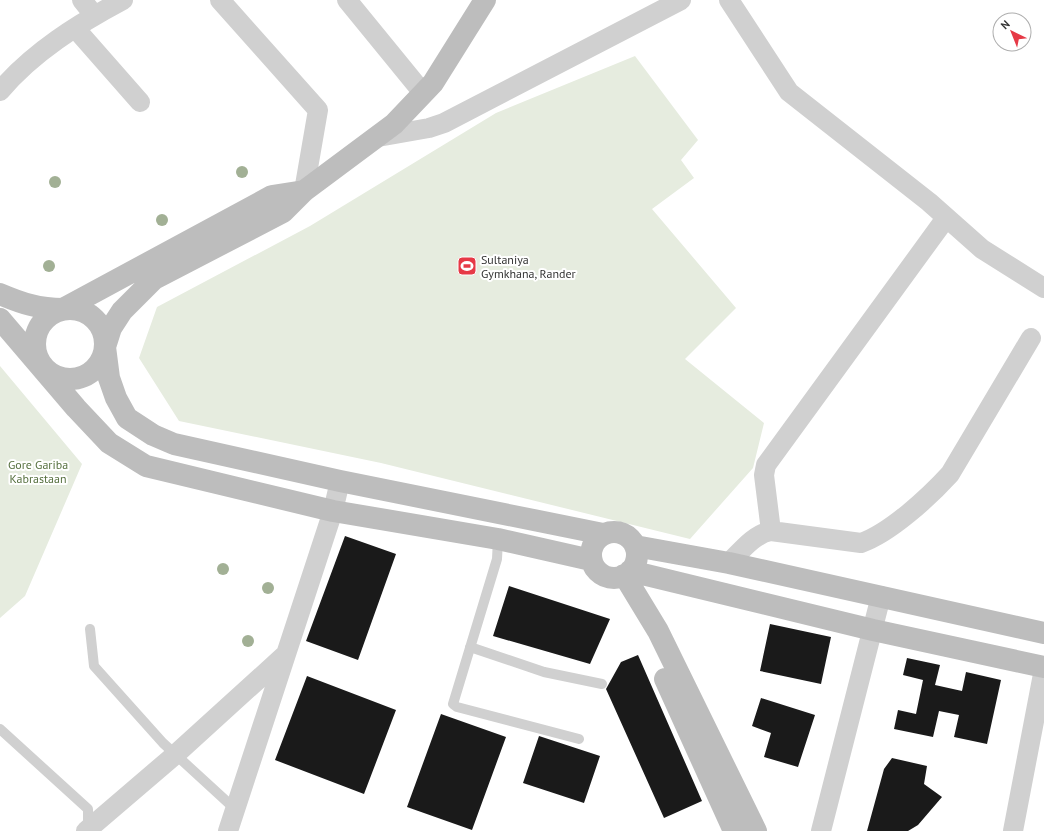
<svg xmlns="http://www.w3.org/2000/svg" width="1044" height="831" font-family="'PT Sans',sans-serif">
	<rect width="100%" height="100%" fill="#fff"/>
	<!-- green -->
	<path fill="#e6ecdf" d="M635 56 698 140 681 160 694 178 652 209 736 308 685 359 764 423 753 468 690 539 381 463 179 421 139 358 157 307 310 226 496 113Z
		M0 366 82 464 25 596 0 618Z"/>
	<!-- building -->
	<path fill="#1a1a1a" d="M345 536 396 554 358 660 306 641Z
		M509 586 610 619 590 664 493 636Z
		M770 624 831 637 821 684 760 671Z
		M638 655 702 801 664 818 606 689 621 662Z
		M907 658 940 665 935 685 962 691 966 672 1001 680 987 744 954 737 959 715 939 711 933 737 894 729 898 710 916 714 923 680 903 675Z
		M307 676 396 710 364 794 275 760Z
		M761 698 815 715 798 767 764 757 771 733 752 726Z
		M441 714 506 737 472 830 407 807Z
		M539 736 600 756 584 803 523 783Z
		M892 758 927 766 924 784 942 797 918 825 908 831H867L884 769Z"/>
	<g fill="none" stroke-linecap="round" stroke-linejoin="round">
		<!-- lane -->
		<path stroke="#d0d0d0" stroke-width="10" d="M498 539 497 559 453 704 457 707 579 739
			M90 629 94 666 163 743 235 809
			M470 647 544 672 602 684
			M0 729 88 809V828"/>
		<!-- street -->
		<path stroke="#d0d0d0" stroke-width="20" d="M82 0 94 15
			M220 0 318 110 304 191
			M347 0 423 93
			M729 0 789 92 929 202 982 249 1044 288
			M75 28 140 102
			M0 91C33 52 78 24 123 0
			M378 137 429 128 444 123 681 0
			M771 531 764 475 766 465 946 218
			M729 563C741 551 754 534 771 531L861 543C890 533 929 497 950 474L1031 338
			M86 831 176 754 285 655
			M228 831 333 511 340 481
			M821 831 881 596
			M1013 831 1044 669"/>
		<!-- secondary -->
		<path stroke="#bdbdbd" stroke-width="22" d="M485 0 433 83 394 124 304 191 283 212 154 279 122 311 111 328 105 347 109 378 116 398 127 418 153 435 174 444 340 481 603 534
			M0 294C21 303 39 309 63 309L272 196 304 191
			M35 344a35 35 0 1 1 70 0a35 35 0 1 1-70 0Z
			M0 319 76 408 109 443 146 466 333 511 498 539 591 560
			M591 555a23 23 0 1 1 46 0a23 23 0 1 1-46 0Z
			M635 546 729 563 1044 633
			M630 571 873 630 1044 667
			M624 575 658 631 756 831
			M665 679 734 831"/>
	</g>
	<!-- trees -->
	<g fill="#a2b095">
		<circle cx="242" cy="172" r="6"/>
		<circle cx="55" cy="182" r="6"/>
		<circle cx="162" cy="220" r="6"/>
		<circle cx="49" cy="266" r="6"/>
		<circle cx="223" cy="569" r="6"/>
		<circle cx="268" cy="588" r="6"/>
		<circle cx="248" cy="641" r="6"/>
	</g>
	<!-- icons -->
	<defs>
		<g id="stadium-square" transform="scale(1)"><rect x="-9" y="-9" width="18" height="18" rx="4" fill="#e63946" stroke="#fff"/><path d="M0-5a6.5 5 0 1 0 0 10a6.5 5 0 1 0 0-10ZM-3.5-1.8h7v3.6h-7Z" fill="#fff"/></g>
	</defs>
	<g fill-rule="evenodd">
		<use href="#stadium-square" x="467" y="266"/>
	</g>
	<g text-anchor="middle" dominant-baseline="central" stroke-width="4" stroke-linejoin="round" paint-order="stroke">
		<!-- poi labels -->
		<g font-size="12" fill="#333" stroke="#fff" text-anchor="start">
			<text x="481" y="259">Sultaniya<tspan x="481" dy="14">Gymkhana, Rander</tspan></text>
		</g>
		<!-- park labels -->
		<g font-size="12" fill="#56703f" stroke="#fff">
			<text x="38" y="464">Gore Gariba<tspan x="38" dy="14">Kabrastaan</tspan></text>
		</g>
	</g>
	<!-- north arrow -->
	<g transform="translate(1012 32) rotate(317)"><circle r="19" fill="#ffffff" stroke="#adadad"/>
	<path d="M0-3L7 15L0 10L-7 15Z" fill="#e63946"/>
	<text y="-6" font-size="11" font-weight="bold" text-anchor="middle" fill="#333333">N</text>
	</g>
</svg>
